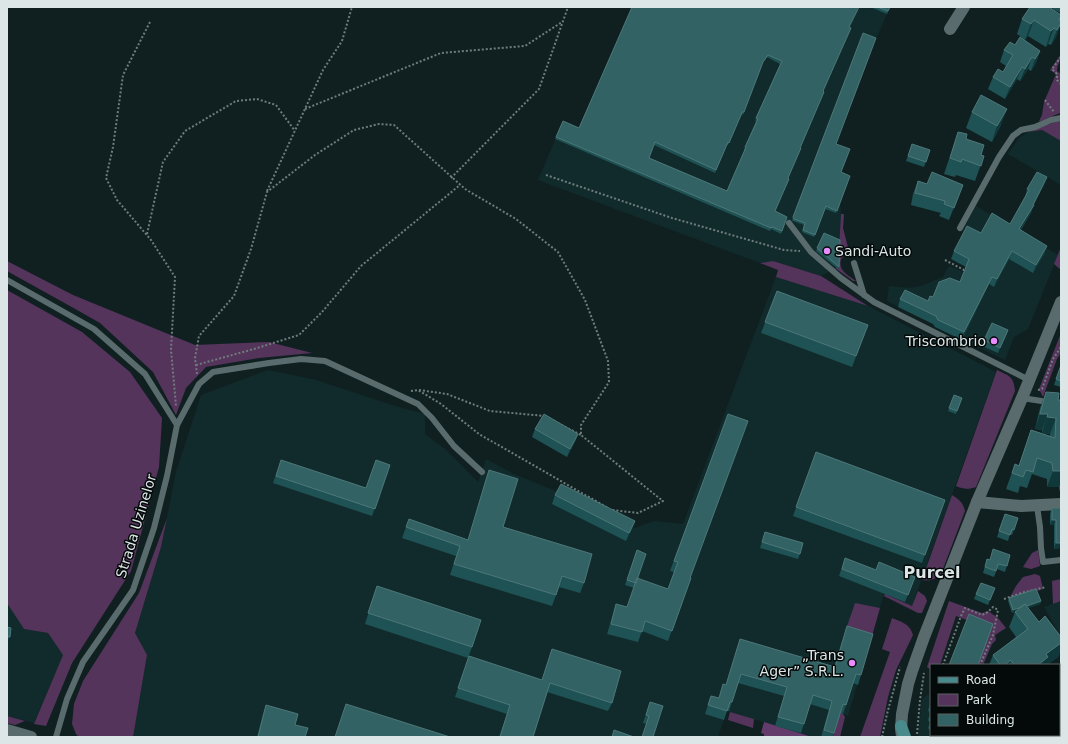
<svg xmlns="http://www.w3.org/2000/svg" width="1068" height="744" font-family="'DejaVu Sans',sans-serif">
	<rect width="100%" height="100%" fill="#102021"/>
	<!-- built -->
	<path fill="#112b2c" d="M632 7H890L875 41 835 146 849 152 840 175 849 179 840 203 841 214 838 267 821 276 773 261 760 263 538 180 562 124 578 130Z
		M1042 130 1061 141V185L1008 154 1019 138 1028 132Z
		M976 206 1058 255 1028 329 1014 337 1005 360 935 327 933 324 887 301 889 286 910 288 921 286 943 277 949 266 975 277 994 287 978 241 962 232Z
		M776 277 868 306 996 372 912 606 884 594 848 716 843 714 833 737H812L727 711 718 737H138L133 735 147 656 135 633 161 547 176 472 201 395 268 370 316 380 395 406 425 414V434L445 449 478 482 486 459 514 474 558 492 632 529 654 521 683 524Z
		M1061 601V637L1044 607Z
		M7 603 24 629 48 633 63 655 34 723 7 716Z
		M927 695H931V735H1000L997 737H918L922 699Z"/>
	<!-- green -->
	<path fill="#55345c" d="M1061 54C1061 62 1057 63 1057 71L1061 74V113H1060L1041 121H1039L1042 115 1044 102 1056 74 1050 70Z
		M1059 121 1061 122V141L1042 130 1028 132 1043 126Z
		M841 214H844L843 228 849 251C847 255 844 255 842 258 836 269 848 275 856 281H853L835 268 838 267Z
		M1061 247V270L1054 264Z
		M7 261 73 295 195 345 269 342 312 353 259 358 206 367 186 388 176 415 153 372 100 323 70 306 7 271Z
		M773 261 821 276 868 306 776 277 778 270 760 263Z
		M7 290 82 332 130 372 162 418 159 467 131 571 72 663 46 726 34 724 63 655 48 633 24 629 7 603Z
		M1061 333C1061 342 1063 352 1057 359L1043 397 1039 389Z
		M997 370C1009 376 1014 376 1015 391L976 487C968 490 963 489 956 486Z
		M952 495C960 500 963 503 965 511L941 574C934 580 931 581 922 580Z
		M167 518 161 547 135 633 147 655 133 737H79L76 734 72 724 74 704 83 681 139 593Z
		M1038 550 1040 566 1031 569 1023 567 1032 553Z
		M1035 574 1040 576 1043 589 1008 601 1016 586 1023 577Z
		M1061 579V601L1053 604 1052 581Z
		M918 591 925 596 927 601 922 613H918L884 596 885 594 912 606Z
		M949 601 982 613 988 611 998 618 1006 628 995 635 996 640 992 644 983 665H978L967 620 956 616 940 665H931V670L927 667Z
		M855 603 880 608 870 643 844 635Z
		M892 618C902 622 910 624 913 635L896 670 888 697 880 737H860L890 652 882 649Z
		M730 712 754 719 753 728 728 720Z
		M840 713 843 714 845 717 840 737H833Z
		M7 716 25 721 15 725 7 723Z"/>
	<!-- forest -->
	<path fill="#633c6c" d="M764 722 812 737H764V734L761 733Z"/>
	<g fill="none" stroke-linecap="round" stroke-linejoin="round">
		<!-- path -->
		<path stroke="#6f7c7c" stroke-width="2" stroke-dasharray="2 2" stroke-linecap="butt" d="M150 22 123 75 113 147 106 178 117 200 151 240 175 277 171 350 176 406
			M1061 57 1052 69 1057 74V80L1061 84
			M1045 100 1054 112
			M305 109 441 53 525 46 562 22
			M546 175 672 218 784 250 800 251
			M451 178 539 89 568 7
			M267 191 323 70 342 41 352 7
			M147 234 163 162 185 131 236 101 257 99 276 105 295 131
			M945 260 964 270 967 269
			M196 365 254 349 299 335 322 312 361 266 460 185
			M197 374 195 358 199 336 234 296 251 249 267 192 315 155 354 130 379 124 394 125 465 189 516 219 558 252 585 300 608 361 609 382 581 425V435L638 481 663 501 638 513 612 510
			M419 390 447 394 490 411 545 416
			M1038 390 1042 389 1053 359 1061 347
			M411 391 418 390 441 404 479 434 608 508
			M554 421 581 435
			M1004 599 1021 593 1046 587
			M943 665 961 616 965 608 982 615 988 612 993 607 998 610 993 635 980 665
			M1059 703 1061 701
			M917 734 920 700 924 673
			M882 737 887 714 900 667
			M1002 737 1005 735"/>
		<!-- service -->
		<path stroke="#596b6c" stroke-width="6" d="M789 223 811 252 841 278 874 302 1029 380
			M960 228 999 157 1013 136 1021 130 1035 127 1051 120 1061 118
			M854 263 864 295
			M7 280 94 329 145 374 177 425 167 476 154 528 133 590 83 662 67 699 56 737
			M1022 398 1061 404
			M177 425 199 384 213 372 269 363 301 359 325 361 418 404 432 418 454 446 482 472
			M1037 506 1040 527 1041 548 1043 562 1061 560"/>
		<!-- minor -->
		<path stroke="#596b6c" stroke-width="12" d="M950 29 964 7
			M977 502 1021 506 1061 504"/>
		<!-- tertiary -->
		<path stroke="#596b6c" stroke-width="12" d="M7 730 31 737
			M902 736 901 729 902 714 908 684 912 671 924 637 977 502 1022 398 1061 302"/>
		<!-- primary -->
		<path stroke="#498a8c" stroke-width="12" d="M1059 724 1061 722
			M901 726 905 737
			M1038 737 1041 735"/>
	</g>
	<!-- wall -->
	<path fill="#1e5254" fill-rule="evenodd" d="M632 7 849 28 800 148 775 211 787 217 781 234 771 229 770 231 555 139 563 121 579 128ZM767 57 780 64 756 118 755 121H756L745 147 744 150H745L727 191 649 158 654 145 715 173 727 145H728L740 117 742 114 743 115 762 64Z
		M870 7H890L887 14Z
		M1053 7H1061V13L1053 9Z
		M1061 15V17L1060 21H1061V23L1056 37 1051 45 1048 44 1046 47 1028 36 1025 40 1017 34 1022 19Z
		M863 33 836 144 841 172 850 176 836 213 825 209 814 237 802 232 804 225 793 221 792 220Z
		M1015 45 1040 51 1036 63 1031 71 1028 69 1020 81 1017 79 1005 99 988 89 993 77 1003 72 1006 66 1000 62 1004 50Z
		M972 112 1001 125 992 142 966 128Z
		M958 132 981 155 984 156 975 181 956 175 955 177 944 174Z
		M912 144 930 150 924 167 906 161Z
		M918 181 927 184 963 185 949 220 939 216 941 213 911 205 913 194Z
		M1044 185 1033 205 1031 213 1021 230 1045 253 1033 273 1009 259 994 287 989 284 962 340 935 327 933 324 898 307 900 299 928 301 933 297 960 282 966 267 951 259 954 251 981 233 1010 224 1025 197 1027 189Z
		M824 233 839 267 838 269 816 251Z
		M777 291 868 325 852 367 761 333Z
		M1008 330 998 353 982 346 984 340Z
		M1061 365V387L1054 385Z
		M1046 392 1058 400H1061V491H1059V487H1047V479L1032 474 1027 488 1020 486 1018 493 1006 489 1015 464 1019 465 1031 430 1050 436V434L1042 433V430L1035 429 1040 408Z
		M954 395 962 398 956 414 948 411Z
		M728 414 690 578H691L668 641 642 631 638 642 607 634 616 604 627 607 634 588 625 585 637 550 636 582 668 589 674 572 670 571Z
		M535 429 578 434 575 442 567 457 532 437Z
		M816 452 945 500 922 563 793 516Z
		M281 460 366 488 390 465 372 516 273 483Z
		M489 470 503 527 584 583 580 593 559 587 552 606 450 575 456 556 402 538 409 519 468 540 485 481Z
		M555 495 635 521 632 529 626 541 552 504Z
		M1052 508H1061V548L1054 549V525H1050V514Z
		M1005 514 1018 518 1012 535 1010 534 1008 541 997 537Z
		M765 532 800 554 798 559 760 548Z
		M1010 555 1005 572 997 569 994 577 983 573 987 559 990 560Z
		M845 558 876 570 915 577 905 602 839 576Z
		M377 586 472 647 468 658 365 624Z
		M995 588 988 605 974 599 976 594Z
		M1009 598 1041 601 1040 604 1028 608 1039 622 1061 637V649L1058 657 1047 665H989L993 655 1016 637 1009 627 1015 612 1012 613 1008 601Z
		M847 626 861 675 858 685 853 683 843 714 840 713 833 737H821L829 710 810 704 801 733 775 726 784 696 738 683 729 711H727L724 720 705 714 711 696 718 698 726 685 740 639 834 667Z
		M552 649 612 703 608 711 547 692 533 737H499L507 714 455 697 469 656 542 680Z
		M650 702 663 706 647 724 643 723Z
		M931 703V732L928 728 930 723 928 720 930 714 928 710Z
		M266 705 295 725 305 737H257L263 714Z"/>
	<!-- shaded-wall -->
	<path fill="#103739" d="M1034 20 1028 36 1025 40 1031 24Z
		M1061 23 1056 37 1051 45 1057 30Z
		M1054 28 1048 44 1046 47 1051 31Z
		M1040 51 1036 63 1031 71 1035 59Z
		M1032 57 1028 69 1020 81 1025 69Z
		M1022 67 1017 79 1005 99 1010 87Z
		M1007 109 1001 125 992 142 997 126Z
		M1047 177 1044 185 1033 206 1034 205 1031 213 1016 237 1019 229Z
		M1047 246 1045 253 1033 273 1036 265Z
		M1012 251 1009 259 994 287 997 279Z
		M992 277 989 284 962 340 964 332Z
		M1008 330 1006 336 998 353 1000 348Z
		M1040 414H1048L1042 430 1035 429Z
		M1047 417 1056 418 1050 434 1042 433Z
		M578 434 575 442 567 457 570 449Z
		M1053 471H1061V481L1059 487H1047Z
		M1061 485V491H1059Z
		M1052 520H1056L1054 525H1050Z
		M635 521 632 529 626 541 629 533Z
		M1056 543H1061V548L1054 549Z
		M1041 601 1040 604 1012 613 1013 610Z
		M7 637H10L7 645Z
		M1061 643V649L1058 657 1047 665H1038L1046 654Z
		M1011 660 1009 665H1005Z"/>
	<!-- building -->
	<path fill="#336264" stroke="#4d7778" fill-rule="evenodd" d="M632 7H859L849 27 851 28 823 91 824 92 800 148H801L788 178 789 179 775 211 787 217 782 231 772 227 771 228 556 137 563 121 579 128ZM768 55 782 61 756 118 758 119 745 147H746L727 191 649 158 655 142 716 170 728 142 729 143 741 115 742 112H744L763 62Z
		M877 7H890L888 11Z
		M1030 7H1049L1061 15V16L1059 20 1061 21V23L1057 30 1054 28 1051 31 1034 20 1031 24 1022 19Z
		M863 33 876 38 836 144 850 149 841 172 850 176 837 211 826 206 815 235 803 230 805 223 794 219 793 217Z
		M1020 37 1040 51 1035 59 1032 57 1025 69 1022 67 1010 87 993 77 998 69 1003 72 1013 55 1004 50 1010 42 1015 45Z
		M981 95 1007 109 997 126 972 112Z
		M958 132 967 134 966 139 984 145 981 155 984 156 981 166 962 159 961 162 950 158Z
		M912 144 930 150 926 162 908 156Z
		M932 172 963 185 954 208 944 204 945 201 915 193 918 181 927 184Z
		M1037 172 1047 177 1033 205H1034L1019 229 1047 246 1036 265 1012 251 997 279 992 277 964 332 938 320 936 316 900 299 905 290 928 301 930 296 933 297 939 282 950 278 960 282 969 259 954 251 967 226 981 233 992 213 1010 224 1029 190 1027 189Z
		M824 233 840 240 839 267 817 248Z
		M777 291 868 325 856 356 765 322Z
		M992 323 1008 330 1000 348 984 340Z
		M1061 365V381L1056 379Z
		M1046 392 1059 393 1058 400H1061V471H1053L1052 463 1037 458 1033 472 1026 470 1023 477 1012 473 1015 464 1019 466 1031 430 1055 438 1056 418 1047 417 1048 414H1040Z
		M954 395 962 398 957 411 949 408Z
		M544 414 578 434 570 449 535 429Z
		M728 414 748 421 690 578H691L672 631 645 621 642 632 611 624 616 604 627 607 637 578 668 589 678 562 674 561Z
		M816 452 945 500 925 555 796 507Z
		M281 460 366 488 376 460 390 465 375 509 276 476Z
		M489 470 518 479 503 527 592 554 584 583 562 576 556 595 454 564 460 546 406 527 409 519 468 540Z
		M561 484 635 521 629 533 555 495Z
		M1052 508H1061V543H1056V520H1052Z
		M1005 514 1018 518 1014 530 1012 529 1010 535 999 531Z
		M765 532 803 543 800 554 762 542Z
		M993 549 1010 555 1007 566 998 564 996 571 985 567 987 559 990 560Z
		M637 550 646 554 636 583 627 580Z
		M845 558 876 570 879 562 915 577 908 595 842 569Z
		M981 583 995 588 990 600 976 594Z
		M377 586 481 620 472 647 368 613Z
		M1036 589 1041 601 1027 606 1025 604 1019 608 1013 610 1009 598Z
		M1025 604 1039 622 1045 616 1061 637V643L1046 654 1048 657 1038 665H1014L1011 660 1005 665H1000L993 655 1028 629 1015 612Z
		M969 614 993 624 978 665H949Z
		M847 626 873 634 861 675 856 674 846 705 843 704 834 733 824 730 832 701 813 695 804 724 778 717 787 687 741 674 732 702H730L727 711 708 705 711 696 719 698 723 684 726 685 740 639 835 667Z
		M7 627 11 628 10 637H7Z
		M552 649 621 671 612 703 550 683 533 737H500L510 705 458 688 469 656 542 680Z
		M650 702 663 706 653 737H642L649 716 646 715Z
		M346 704 450 737H335Z
		M266 705 298 714 295 725 308 728 305 737H258Z
		M614 730 634 737H612Z"/>
	<!-- markers -->
	<g fill="#e98dfe" stroke="#040909" stroke-width="1.5">
		<circle cx="827" cy="251" r="4"/>
		<circle cx="994" cy="341" r="4"/>
		<circle cx="852" cy="663" r="4"/>
	</g>
	<g text-anchor="middle" dominant-baseline="central" stroke-width="3" stroke-linejoin="round" paint-order="stroke">
		<!-- poi labels -->
		<g font-size="14" fill="#dce6e6" stroke="#040909" text-anchor="end">
			<text x="835" y="251" text-anchor="start">Sandi-Auto</text>
			<text x="986" y="341">Triscombrio</text>
			<text x="844" y="655">„Trans<tspan x="844" dy="16">Ager” S.R.L.</tspan></text>
		</g>
		<!-- street labels -->
		<g font-size="14" fill="#dce6e6" stroke="#040909">
			<text transform="translate(136 526) rotate(-73)">Strada Uzinelor</text>
		</g>
		<!-- quarter labels -->
		<g font-size="16" font-weight="bold" fill="#dce6e6" stroke="#040909">
			<text x="932" y="572">Purcel</text>
		</g>
	</g>
	<!-- border -->
	<rect width="1068" height="744" fill="none" stroke="#dce6e6" stroke-width="16"/>
	<!-- legend -->
	<rect x="930" y="664" width="130" height="72" fill="#040909" stroke="#5a6161"/>
	<rect x="938" y="677" width="20" height="6" fill="#498a8c" stroke="#5a6161"/>
	<text x="966" y="684" font-size="12" fill="#dce6e6">Road</text>
	<rect x="938" y="694" width="20" height="12" fill="#55345c" stroke="#5a6161"/>
	<text x="966" y="704" font-size="12" fill="#dce6e6">Park</text>
	<rect x="938" y="714" width="20" height="12" fill="#336264" stroke="#5a6161"/>
	<text x="966" y="724" font-size="12" fill="#dce6e6">Building</text>
</svg>
